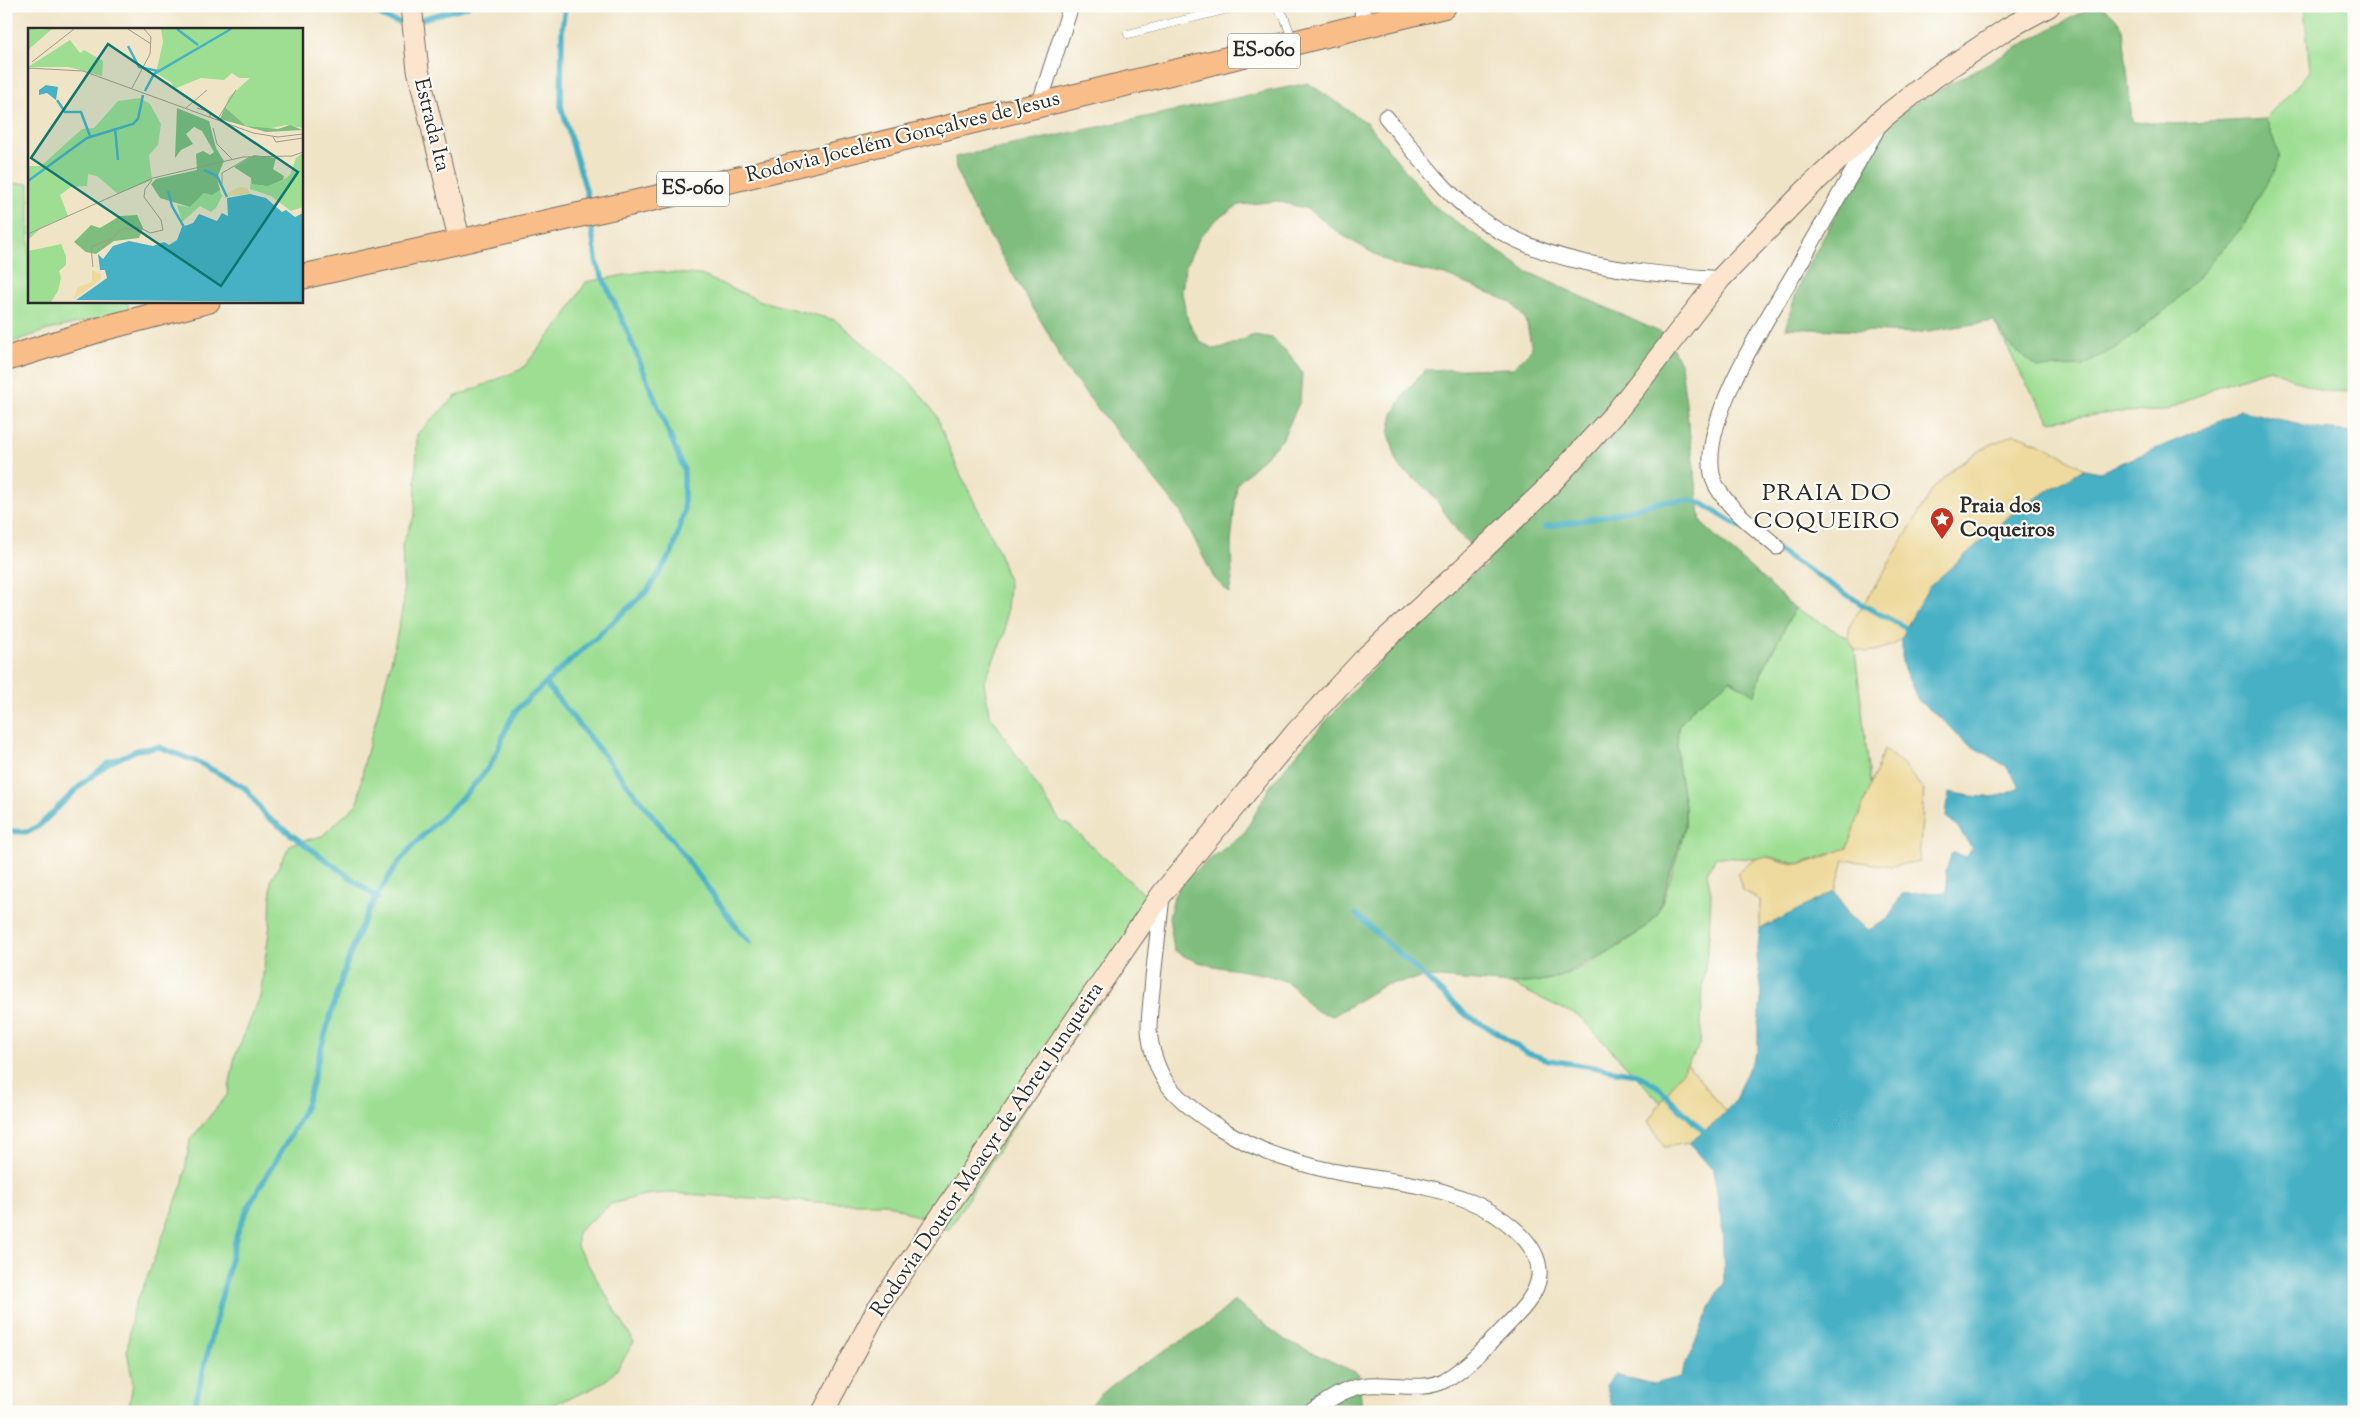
<svg xmlns="http://www.w3.org/2000/svg" width="2360" height="1418" font-family="'Sorts Mill Goudy',serif">
	<style>
		.green { fill: #9ede93; stroke: #64845f }
		.forest { fill: #7ebd7d; stroke: #547454 }
		.sand { fill: #eeda9e; stroke: #8c8264 }
		.water { fill: #46b0c5; stroke: #386e78 }
		.lines { fill: none; stroke-linecap: round; stroke-linejoin: round }
		.stream { stroke: #46b0c5; stroke-width: 5.5 }
		.lane-casing { stroke: #706c62; stroke-width: 9 }
		.street-casing { stroke: #706c62; stroke-width: 17 }
		.secondary-casing { stroke: #706c62; stroke-width: 23 }
		.primary-casing { stroke: #706c62; stroke-width: 26 }
		.lane { stroke: #fff; stroke-width: 8 }
		.street { stroke: #fff; stroke-width: 15 }
		.secondary { stroke: #fce5cf; stroke-width: 21 }
		.primary { stroke: #f8bd88; stroke-width: 24 }
		.labels { text-anchor: middle; dominant-baseline: central; stroke-width: 4.5; stroke-linejoin: round; paint-order: stroke }
		.shield { fill: #fdfcf7; stroke: #6a6a68; stroke-width: 1 }
		.shield-label { font-size: 20px; font-weight: bold; fill: #2b2b2b }
		.street-label { font-size: 21px; fill: #2b2b2b; stroke: #fdfcf7 }
		.poi-label { font-size: 21px; font-weight: bold; fill: #2b2b2b; stroke: #fdfcf7; text-anchor: start }
		.quarter-label { font-size: 24px; letter-spacing: 1px; fill: #2b2b2b; stroke: #fdfcf7 }
		.inset-river { fill: none; stroke: #46b0c5; stroke-width: 2.5 }
		.inset-road { fill: none; stroke: #a19a89; stroke-width: 1 }
		.view { fill: #0f766e; fill-opacity: 0.15; stroke: #0f766e; stroke-width: 2.5 }
		.inset-edge { fill: none; stroke: #2b2b2b; stroke-width: 2.5 }
	</style>
	<rect width="100%" height="100%" fill="#fdfcf7"/>
	<filter id="ink" filterUnits="userSpaceOnUse"><feTurbulence type="fractalNoise" baseFrequency=".02" numOctaves="2"/><feDisplacementMap in="SourceGraphic" scale="10" xChannelSelector="R" yChannelSelector="G"/><feConvolveMatrix kernelMatrix="1 2 1 2 8 2 1 2 1" color-interpolation-filters="sRGB"/></filter>
	<filter id="wash" filterUnits="userSpaceOnUse"><feTurbulence type="fractalNoise" baseFrequency=".0096" numOctaves="4" result="noise"/><feDisplacementMap in="SourceGraphic" scale="20" xChannelSelector="R" yChannelSelector="G"/><feGaussianBlur stdDeviation="1.12" result="paint"/><feColorMatrix in="noise" values="0 0 0 0 0 0 0 0 0 0 0 0 0 0 0 0 0 1.4 0 .05"/><feComposite in="paint" operator="in"/></filter>
	<g filter="url(#wash)">
		<rect width="100%" height="100%" fill="#f0e4c7"/>
		<path class="green" d="M 2304,6 L 2354,6 L 2354,392 L 2321,391 L 2270,369 L 2220,385 L 2165,411 L 2117,412 L 2050,421 L 2023,378 L 1994,321 L 2011,347 L 2160,313 L 2173,304 L 2245,224 L 2279,155 L 2266,119 L 2310,71 Z
			M 29,183 L 29,301 L 126,301 L 131,311 L 48,330 L 6,344 L 6,184 Z
			M 647,271 L 701,275 L 761,301 L 835,320 L 909,381 L 935,413 L 956,465 L 999,552 L 1009,584 L 1005,633 L 984,682 L 989,713 L 1060,821 L 1069,825 L 1163,912 L 1040,1085 L 948,1230 L 886,1203 L 833,1203 L 669,1193 L 644,1195 L 611,1204 L 577,1232 L 577,1246 L 634,1342 C 627,1352 621,1366 612,1375 C 592,1394 562,1397 540,1412 L 128,1412 L 133,1383 L 127,1351 L 133,1309 L 147,1278 L 183,1182 L 190,1140 L 228,1094 L 235,1056 L 260,997 L 270,925 L 271,880 L 291,844 L 322,836 L 358,803 L 364,764 L 391,662 L 404,601 L 402,544 L 415,515 L 417,434 L 455,397 L 522,369 L 563,319 L 586,282 Z
			M 1795,608 L 1848,638 L 1855,650 L 1871,788 L 1847,848 L 1800,864 L 1769,857 L 1754,859 L 1716,857 L 1707,873 L 1711,893 L 1709,936 L 1703,985 L 1700,1045 L 1661,1103 L 1580,1017 L 1511,984 C 1527,982 1544,982 1560,977 C 1585,968 1640,937 1656,916 C 1662,908 1684,838 1685,826 C 1688,794 1672,761 1678,728 C 1682,712 1716,690 1730,680 L 1755,694 L 1762,672 Z"/>
		<path class="forest" d="M 2099,7 C 2112,12 2116,17 2123,29 L 2132,122 L 2174,124 L 2266,119 L 2279,155 L 2273,174 L 2254,204 L 2245,224 L 2204,271 L 2173,304 L 2122,344 L 2083,366 L 2038,368 L 2011,347 L 1994,321 L 1916,333 L 1785,328 L 1801,279 L 1888,118 L 2089,8 Z
			M 1308,83 L 1367,123 L 1434,206 L 1526,271 L 1666,335 L 1681,365 L 1701,523 L 1795,608 L 1762,671 L 1755,695 L 1730,680 L 1693,708 L 1678,727 L 1677,759 L 1685,806 L 1685,827 L 1657,915 L 1646,927 L 1610,951 L 1559,977 L 1538,982 L 1511,984 L 1428,977 L 1384,985 L 1333,1016 C 1328,1014 1320,1013 1315,1010 C 1303,1002 1299,987 1284,981 C 1249,966 1207,973 1174,950 L 1169,917 L 1174,896 L 1184,880 L 1245,832 L 1270,786 L 1308,741 L 1373,669 L 1459,582 L 1488,565 L 1458,532 L 1430,491 L 1398,466 L 1389,433 L 1393,414 L 1407,390 L 1425,370 L 1513,368 L 1532,349 L 1526,320 L 1511,302 L 1445,275 L 1392,264 L 1342,235 L 1308,209 L 1277,201 L 1239,205 L 1218,218 L 1200,237 L 1185,267 L 1182,293 L 1188,321 L 1200,342 L 1214,349 L 1228,346 L 1254,335 L 1272,338 L 1290,355 L 1302,373 L 1300,401 L 1282,440 L 1237,484 L 1231,543 L 1232,579 L 1229,593 L 1214,578 L 1180,511 L 1066,369 L 1048,333 L 970,203 L 956,168 L 955,157 Z
			M 1234,1301 L 1285,1340 L 1359,1374 L 1362,1412 L 1086,1412 C 1102,1383 1176,1346 1205,1326 C 1215,1318 1225,1309 1234,1301 Z"/>
		<path class="sand" d="M 2015,434 L 2050,448 L 2084,469 L 2015,511 L 1930,587 L 1906,628 L 1902,639 L 1893,645 L 1878,650 L 1868,652 L 1855,650 L 1848,638 L 1850,625 L 1885,570 L 1933,489 C 1954,464 1984,446 2015,434 Z
			M 1884,749 L 1904,766 L 1924,790 L 1919,861 L 1892,866 L 1844,860 L 1835,891 L 1760,929 L 1760,900 L 1743,890 L 1737,873 C 1769,845 1765,862 1798,864 C 1810,864 1835,852 1847,848 Z
			M 1687,1064 L 1726,1112 L 1714,1124 L 1689,1143 L 1664,1147 L 1648,1121 Z"/>
		<path class="water" d="M 2240,410 L 2317,429 L 2354,432 L 2354,1412 L 1614,1412 L 1606,1385 L 1615,1375 L 1654,1384 L 1680,1377 L 1712,1303 L 1724,1283 L 1722,1221 L 1713,1170 L 1689,1143 L 1714,1124 L 1735,1101 L 1742,1082 L 1758,1049 L 1758,1024 L 1762,993 L 1757,957 L 1760,929 L 1835,891 L 1849,916 L 1869,930 L 1888,919 L 1902,894 L 1948,892 L 1946,871 L 1952,852 L 1967,857 L 1972,848 L 1956,825 L 1946,817 L 1949,792 C 1975,797 1997,802 2020,787 L 2006,766 L 1963,741 L 1944,721 L 1918,700 L 1902,664 L 1902,639 L 1906,628 L 1929,587 L 2015,511 L 2084,469 L 2100,472 L 2208,427 Z"/>
		<g class="lines">
			<path class="stream" d="M 365,6 C 379,15 392,24 409,22
				M 565,6 L 562,29 L 561,106 L 586,190 L 589,207
				M 418,20 L 468,6
				M 1545,527 L 1597,518 L 1660,502 L 1692,500 L 1703,504 L 1753,535
				M 1776,549 L 1863,605 L 1906,628
				M 546,684 L 674,842 L 741,933 L 750,942
				M 6,831 L 28,832 L 40,825 L 83,783 L 109,763 L 137,750 L 159,747 L 200,763 L 245,788 L 266,816 L 378,898
				M 1356,914 L 1466,1015 L 1496,1032 L 1525,1052 L 1549,1060 L 1636,1074 L 1657,1086 L 1704,1132
				M 193,1412 L 237,1234 C 253,1189 286,1151 305,1107 C 312,1088 315,1068 321,1049 C 332,1010 343,971 358,934 C 369,907 390,871 409,850 C 435,821 465,799 488,768 C 502,749 502,728 518,708 L 647,591 L 673,551 L 684,512 L 684,470 L 625,326 L 597,265 L 590,218"/>
		</g>
	</g>
	<g filter="url(#ink)">
		<g class="lines">
			<g class="lane-casing">
				<path id="lane" d="M 1275,6 L 1284,16 L 1292,39
					M 1128,34 L 1240,6"/>
			</g>
			<g class="street-casing">
				<path id="street" d="M 1362,6 L 1363,26
					M 1039,105 L 1071,6
					M 1386,117 C 1413,149 1438,185 1470,211 C 1538,267 1636,272 1720,279
					M 1777,547 C 1757,529 1717,501 1712,474 C 1701,416 1769,317 1798,267 C 1824,221 1850,176 1876,131
					M 1162,896 C 1159,924 1156,951 1153,978 C 1152,995 1149,1012 1149,1029 C 1150,1047 1157,1070 1168,1085 C 1191,1115 1248,1147 1284,1158 C 1301,1163 1319,1169 1337,1172 C 1380,1180 1426,1183 1467,1200 C 1496,1212 1542,1241 1539,1276 C 1537,1294 1522,1310 1510,1322 C 1491,1342 1469,1366 1445,1380 C 1426,1392 1390,1383 1368,1385 C 1346,1387 1328,1401 1310,1412"/>
			</g>
			<g class="secondary-casing">
				<path id="secondary" d="M 411,6 L 418,70 L 460,242
					M 823,1412 L 878,1308 L 1162,894 L 1297,731 L 1368,655 L 1457,574 L 1543,492 L 1617,411 L 1720,279 L 1805,191 L 1884,117 L 1935,77 L 2008,28 L 2049,6"/>
			</g>
			<g class="primary-casing">
				<path id="primary" d="M 301,277 L 700,188 L 1444,6
					M 6,359 L 105,328 L 208,301"/>
			</g>
			<use href="#lane" class="lane"/>
			<use href="#street" class="street"/>
			<use href="#secondary" class="secondary"/>
			<use href="#primary" class="primary"/>
		</g>
	</g>
	<defs>
		<g id="sight-pin" transform="scale(1.25)"><path d="M0 17L-7.5 6A9.5 9.5 0 1 1 7.5 6Z" fill="#c8321e" stroke="#fdfcf7"/><path d="M0-6L1.8-2.2L6-1.7L2.9 1.2L3.7 5.4L0 3.3L-3.7 5.4L-2.9 1.2L-6-1.7L-1.8-2.2Z" fill="#fff"/></g>
	</defs>
	<g fill-rule="evenodd">
		<use href="#sight-pin" x="1942" y="519"/>
	</g>
	<g class="labels">
		<g class="shield">
			<rect x="1228" y="33.5" width="72" height="35" rx="4"/>
			<rect x="657" y="171.5" width="72" height="35" rx="4"/>
		</g>
		<g class="shield-label">
			<text x="1264" y="51">ES-060</text>
			<text x="693" y="189">ES-060</text>
		</g>
		<g class="street-label">
			<text transform="translate(431 125) rotate(76)">Estrada Ita</text>
			<text transform="translate(903 138) rotate(-14)">Rodovia Jocelém Gonçalves de Jesus</text>
			<text transform="translate(988 1150) rotate(-56)">Rodovia Doutor Moacyr de Abreu Junqueira</text>
		</g>
		<g class="poi-label">
			<text x="1960" y="507">Praia dos<tspan x="1960" dy="24">Coqueiros</tspan></text>
		</g>
		<g class="quarter-label">
			<text x="1827" y="494">PRAIA DO<tspan x="1827" dy="28">COQUEIRO</tspan></text>
		</g>
	</g>
	<g transform="translate(28 28)">
		<rect width="275" height="275" fill="#f0e4c7"/>
		<path d="M 0,1 L 11,2 L 24,1 L 0,22 ZM 133,1 L 275,1 L 275,100 L 258,97 L 239,101 L 218,98 L 197,79 L 201,69 L 222,50 L 211,50 L 204,45 L 196,52 L 173,50 L 146,61 L 144,55 L 128,45 L 135,14 ZM 42,12 L 52,25 L 56,22 L 75,33 L 74,48 L 41,39 L 0,39 ZM 112,70 L 122,76 L 133,96 L 130,117 L 121,127 L 124,152 L 90,166 L 69,148 L 60,146 L 59,158 L 43,159 L 32,167 L 40,188 L 12,201 L 0,212 L 0,138 L 13,138 L 54,101 L 66,100 L 90,73 ZM 275,125 L 275,179 L 263,183 L 243,168 L 222,161 L 223,150 L 234,158 L 254,153 L 262,147 L 268,130 ZM 192,162 L 194,168 L 188,180 L 183,184 L 172,178 L 154,194 L 149,177 L 162,179 L 176,165 L 184,166 ZM 33,216 L 38,228 L 38,237 L 31,243 L 33,250 L 30,263 L 23,274 L 0,274 L 0,223 Z" fill="#9ede93"/>
		<path d="M 197,79 L 218,98 L 250,101 L 262,97 L 275,102 L 238,104 L 192,91 ZM 149,80 L 181,93 L 188,120 L 196,133 L 189,150 L 192,162 L 184,167 L 176,165 L 162,179 L 132,170 L 123,156 L 128,151 L 169,142 L 168,126 L 175,123 L 182,127 L 186,124 L 174,103 L 166,99 L 158,106 L 165,116 L 153,122 L 147,130 ZM 226,127 L 248,130 L 245,141 L 256,148 L 255,152 L 239,158 L 224,156 L 223,150 L 206,139 ZM 109,187 L 115,200 L 111,210 L 86,213 L 68,226 L 58,224 L 46,214 L 63,197 L 72,200 L 92,188 Z" fill="#7ebd7d"/>
		<path d="M 211,159 L 219,160 L 222,166 L 194,168 ZM 64,242 L 73,246 L 73,251 L 45,272 L 50,259 L 64,254 Z" fill="#eeda9e"/>
		<path d="M 18,57 L 30,59 L 28,72 L 19,65 L 11,67 L 11,62 ZM 222,166 L 238,170 L 254,184 L 258,182 L 267,189 L 275,185 L 275,274 L 48,272 L 79,250 L 77,242 L 72,242 L 70,226 L 75,231 L 85,218 L 101,213 L 125,218 L 136,214 L 141,217 L 149,212 L 154,199 L 165,195 L 171,186 L 189,193 L 194,185 L 200,188 L 199,170 Z" fill="#46b0c5"/>
		<path class="inset-river" d="M 149,1 L 170,17M 100,18 L 111,39 L 130,43M 117,63 L 126,46 L 203,1M 29,72 L 37,84 L 53,84 L 62,108M 87,100 L 90,132M 176,142 L 189,148 L 199,169M 0,153 L 59,110 L 105,96 L 110,91 L 115,67M 140,163 L 144,178 L 156,199"/>
		<path class="inset-road" d="M 100,1 L 123,16M 4,34 L 46,1M 0,40 L 55,43 L 225,105 L 250,109 L 275,106M 104,60 L 122,26 L 123,9 L 116,1M 158,80 L 179,62M 169,80 L 182,84 L 182,89M 189,92 L 208,62M 185,100 L 189,116 L 204,131M 245,109 L 248,114 L 275,110M 194,156 L 194,145 L 222,129M 0,206 L 125,150 L 215,129 L 264,128 L 275,124M 74,220 L 94,201 L 113,200 L 122,205 L 135,202 L 133,192 L 116,169 L 117,161 L 124,152M 65,239 L 63,219 L 82,211"/>
		<path class="view" d="M 80,16 L 270,144 L 193,258 L 3,130 Z"/>
		<rect width="275" height="275" class="inset-edge"/>
	</g>
	<rect width="2360" height="1418" fill="none" stroke="#fdfcf7" stroke-width="25"/>
</svg>
